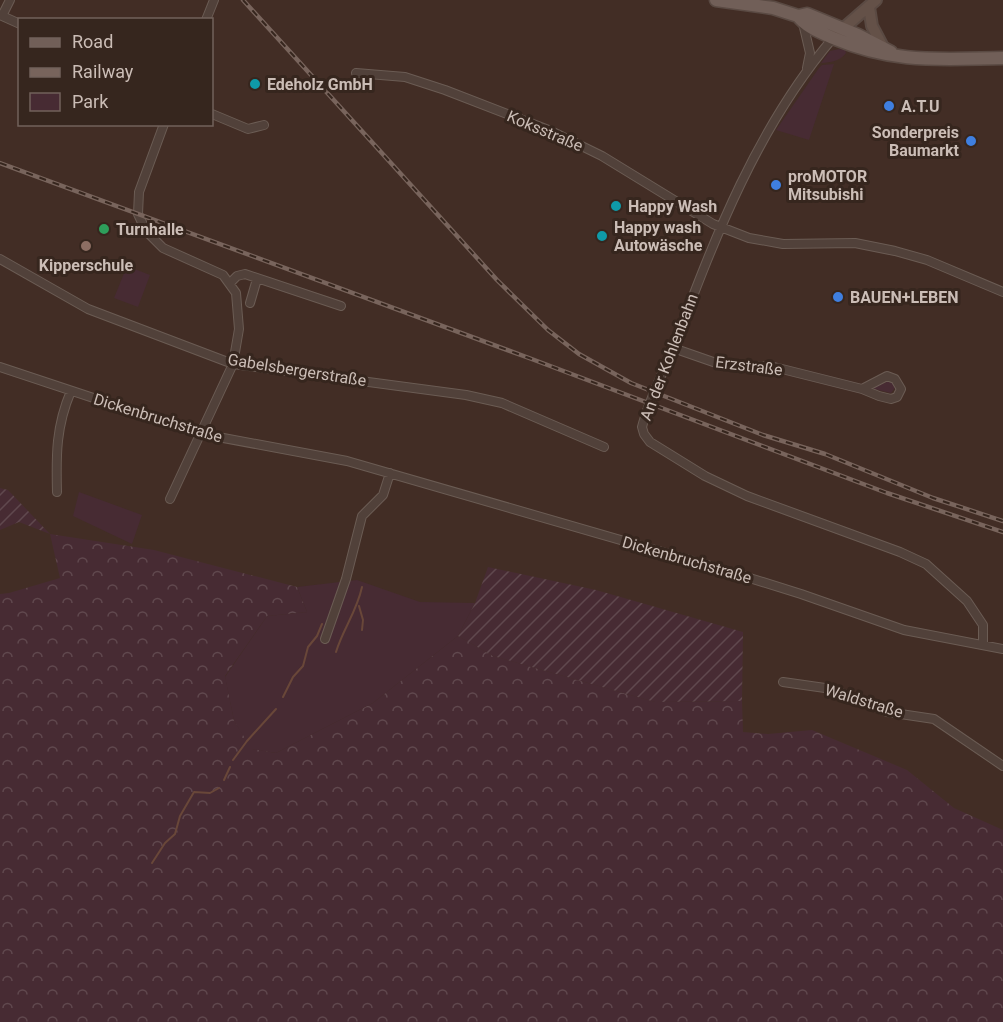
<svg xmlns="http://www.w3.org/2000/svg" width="1003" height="1022" font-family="Roboto,sans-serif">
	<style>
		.green { fill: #472b33 }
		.forest { fill: url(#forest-crowns) }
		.garden { fill: url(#garden-furrows) }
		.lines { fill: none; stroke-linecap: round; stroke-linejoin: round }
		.stream { stroke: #694739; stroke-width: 2 }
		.minor-casing { stroke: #6b5c54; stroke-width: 10 }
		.secondary-casing { stroke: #5a4a43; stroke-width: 14 }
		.primary-casing { stroke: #5a4a43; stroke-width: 15 }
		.minor { stroke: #51413a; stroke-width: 8 }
		.secondary { stroke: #645148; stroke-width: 10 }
		.primary { stroke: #715f58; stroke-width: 12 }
		.rail-casing { stroke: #78645c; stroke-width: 4.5 }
		.rail { stroke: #36261e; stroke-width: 2; stroke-dasharray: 7; stroke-linecap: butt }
		.culture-dot { fill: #0f9aa8; stroke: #36261e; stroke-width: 2 }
		.shop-dot { fill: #3f7fe0; stroke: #36261e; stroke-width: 2 }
		.leisure-dot { fill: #2e9e5b; stroke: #36261e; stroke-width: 2 }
		.education-dot { fill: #8d6e63; stroke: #36261e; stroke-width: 2 }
		.labels { text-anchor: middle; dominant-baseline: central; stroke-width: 6; stroke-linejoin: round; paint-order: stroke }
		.poi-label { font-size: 16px; font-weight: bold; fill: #cbbdb6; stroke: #36261e; text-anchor: start }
		.street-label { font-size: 16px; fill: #cbbdb6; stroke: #36261e }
	</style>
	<defs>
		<pattern id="forest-crowns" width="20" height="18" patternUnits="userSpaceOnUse" patternTransform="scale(1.5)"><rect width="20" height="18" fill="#472b33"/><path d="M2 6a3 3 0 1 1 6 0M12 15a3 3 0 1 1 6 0" fill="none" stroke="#60484e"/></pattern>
		<pattern id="garden-furrows" width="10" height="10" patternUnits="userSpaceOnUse" patternTransform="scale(1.5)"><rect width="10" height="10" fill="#472b33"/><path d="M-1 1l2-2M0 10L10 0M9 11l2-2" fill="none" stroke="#60484e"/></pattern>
	</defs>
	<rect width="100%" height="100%" fill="#422d25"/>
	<path class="green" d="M 839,49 L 845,50 L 846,53 C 839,62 831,62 821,63 L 830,51 Z
		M 834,64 L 809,140 L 776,130 L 819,68 L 822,65 Z
		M 127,266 L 150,275 L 138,307 L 114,298 Z
		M 889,381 L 892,382 L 895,388 L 891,393 L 874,389 L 875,387 Z
		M 79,492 L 142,515 L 132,544 L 73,516 Z
		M 357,580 L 420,602 L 475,603 L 458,636 L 373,703 L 276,753 L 251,749 L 234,721 L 225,677 L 267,616 L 307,612 L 297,587 Z"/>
	<path class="forest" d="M 50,534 L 154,550 L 297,587 L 307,612 L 267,616 L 225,676 L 234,721 L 252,749 L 276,753 L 373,703 L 458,636 L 493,656 L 655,702 L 742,701 L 743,732 L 768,734 L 812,730 L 907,770 L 954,808 L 1003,830 L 1003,1022 L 0,1022 L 0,594 L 9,593 L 60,578 Z"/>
	<path class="garden" d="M 0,488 L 8,490 L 50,534 L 19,522 L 0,530 Z
		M 488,567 L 596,590 L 743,632 L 742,701 L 655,702 L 493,656 L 458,636 L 475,603 Z"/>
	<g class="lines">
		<path class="stream" d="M 359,606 L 363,620 L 362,630
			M 336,652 C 343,629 357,611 362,587
			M 283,697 L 293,677 L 303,666 L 308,647 L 317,636 L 322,624
			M 233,760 L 247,741 L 276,709
			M 224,780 L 230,767
			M 152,863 L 165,843 L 175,834 L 180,816 L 194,792 L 210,793 L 219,788"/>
		<g class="minor-casing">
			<path id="minor" d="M 0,15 L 20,24
				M 2,16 L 10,0
				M 206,20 L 214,0
				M 803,23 L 810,53 L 807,68
				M 833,38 C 757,127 715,237 674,346 C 663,373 649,399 642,427 L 644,434 L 650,442 L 705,476 L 747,496 L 900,552 L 926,564 L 967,601 L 983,625 L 983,645
				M 356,73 L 405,77 L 445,90 L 551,131 L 602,156 L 713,224 L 749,238 L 783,244 L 855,243 L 895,251 L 927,260 L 1003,292
				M 212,114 L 248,129 L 264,125
				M 164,124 L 139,192 L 138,214 L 146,231 L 163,248 L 223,275 L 236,293 L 239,329 L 233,364 L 170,499
				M 0,259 L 88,309 L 233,364 L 466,395 L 502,403 L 604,447
				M 230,283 L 237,276 L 245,274 L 341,306
				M 250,303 L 257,279
				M 673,348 L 719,364 L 774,367 L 862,389 L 879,396 L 891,399 L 897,397 L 901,389 L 895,379 L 887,376 L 862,389
				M 0,367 L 202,434 L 347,461 L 721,569 L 801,594 L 904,630 L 1003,649
				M 57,492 C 56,455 56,426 71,391
				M 325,639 L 346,579 L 362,516 L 383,495 L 390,473
				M 783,682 L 832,689 L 887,712 L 934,719 L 1003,766"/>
		</g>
		<g class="secondary-casing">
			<path id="secondary" d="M 869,7 L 872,26 L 883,47
				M 838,33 L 876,0"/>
		</g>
		<g class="primary-casing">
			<path id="primary" d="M 716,0 L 773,8 L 798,16 L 807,14 L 858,35 L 891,52
				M 798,16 C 806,27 820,32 833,38 C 895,64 939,59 1003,58"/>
		</g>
		<use href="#minor" class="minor"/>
		<use href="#secondary" class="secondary"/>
		<use href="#primary" class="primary"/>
		<g class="rail-casing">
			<path id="rail" d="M 243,0 L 497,280 L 548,330 L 579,354 L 631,383 L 763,435 L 825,454 L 933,498 L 1003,521
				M 0,163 L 529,358 L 887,493 L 1003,532"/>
		</g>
		<use href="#rail" class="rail"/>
	</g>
	<g class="culture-dot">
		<circle cx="255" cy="84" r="6"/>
		<circle cx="616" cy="206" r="6"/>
		<circle cx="602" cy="236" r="6"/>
	</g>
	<g class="shop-dot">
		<circle cx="889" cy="106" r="6"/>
		<circle cx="971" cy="141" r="6"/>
		<circle cx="776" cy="185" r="6"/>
		<circle cx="838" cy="297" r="6"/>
	</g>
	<circle class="leisure-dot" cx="104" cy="229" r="6"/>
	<circle class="education-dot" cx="86" cy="246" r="6"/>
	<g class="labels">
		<g class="poi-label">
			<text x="267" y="84">Edeholz GmbH</text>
			<text x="901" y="106">A.T.U</text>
			<text x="959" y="132" text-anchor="end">Sonderpreis<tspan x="959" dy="18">Baumarkt</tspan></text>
			<text x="788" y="176">proMOTOR<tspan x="788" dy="18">Mitsubishi</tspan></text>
			<text x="628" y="206">Happy Wash</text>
			<text x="614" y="227">Happy wash<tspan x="614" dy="18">Autowäsche</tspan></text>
			<text x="116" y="229">Turnhalle</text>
			<text x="86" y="265" text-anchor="middle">Kipperschule</text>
			<text x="850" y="297">BAUEN+LEBEN</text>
		</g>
		<g class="street-label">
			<text transform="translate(545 131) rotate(23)">Koksstraße</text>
			<text transform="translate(669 357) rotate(-69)">An der Kohlenbahn</text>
			<text transform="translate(749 366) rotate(7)">Erzstraße</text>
			<text transform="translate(297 370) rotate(9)">Gabelsbergerstraße</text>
			<text transform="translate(158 418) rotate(17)">Dickenbruchstraße</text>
			<text transform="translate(687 560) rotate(16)">Dickenbruchstraße</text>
			<text transform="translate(864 701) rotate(17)">Waldstraße</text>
		</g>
	</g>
	<rect x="18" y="18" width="195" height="108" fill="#36261e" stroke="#72625b" stroke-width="1.5"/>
	<rect x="30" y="38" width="30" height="9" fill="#715f58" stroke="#72625b" stroke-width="1.5"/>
	<text x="72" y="48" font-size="18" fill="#cbbdb6">Road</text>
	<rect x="30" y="68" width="30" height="9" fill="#78645c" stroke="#72625b" stroke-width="1.5"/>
	<text x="72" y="78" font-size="18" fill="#cbbdb6">Railway</text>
	<rect x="30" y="93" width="30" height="18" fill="#472b33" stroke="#72625b" stroke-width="1.5"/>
	<text x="72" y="108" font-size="18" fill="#cbbdb6">Park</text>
</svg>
